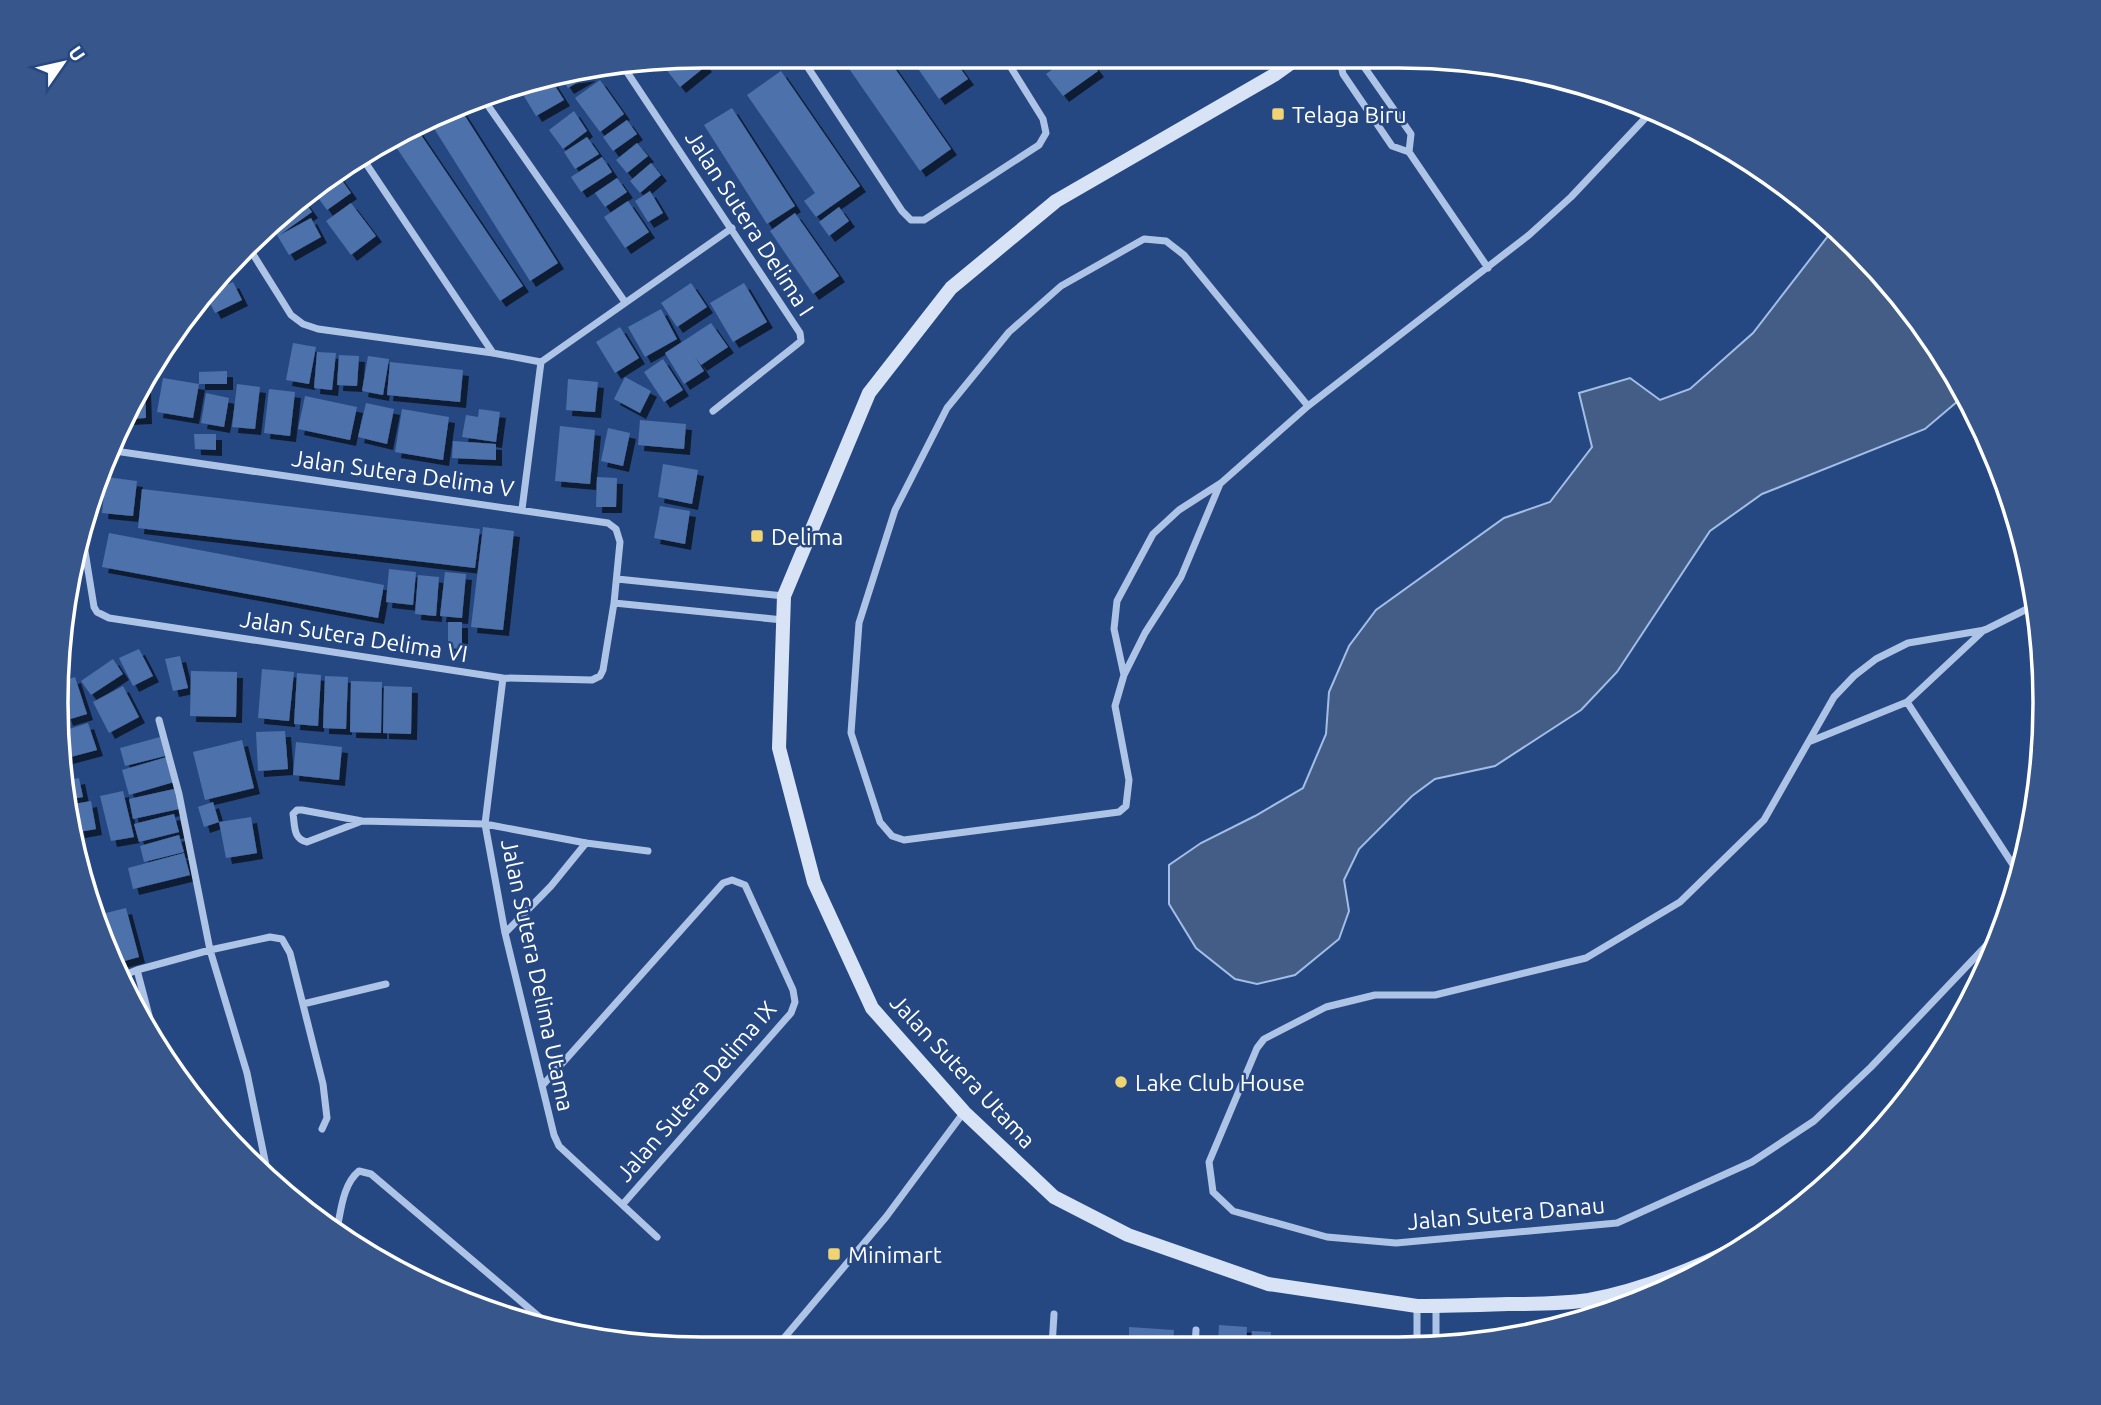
<svg xmlns="http://www.w3.org/2000/svg" width="2101" height="1405" font-family="Ubuntu,sans-serif">
	<style>
		.water { fill: #435d86; stroke: #a2bee7; stroke-width: 2 }
		.building { fill: #4e71aa; filter: url(#shadow) }
		.lines { fill: none; stroke-linecap: round; stroke-linejoin: round }
		.street { stroke: #aec4e7; stroke-width: 7 }
		.secondary { stroke: #d8e3f6; stroke-width: 14 }
		.poi-dot { fill: #f0d473; stroke: #264882; stroke-width: 2.5 }
		.labels { text-anchor: middle; dominant-baseline: central; stroke-width: 5; stroke-linejoin: round; paint-order: stroke }
		.poi-label { font-size: 23px; fill: #fff; stroke: #264882; text-anchor: start }
		.street-label { font-size: 23px; fill: #fff; stroke: #264882 }
		.rim { fill: none; stroke: #fff; stroke-width: 3.5 }
	</style>
	<defs>
		<filter id="shadow"><feDropShadow dx="6" dy="6" stdDeviation="0" flood-color="#0009"/></filter>
	</defs>
	<rect width="100%" height="100%" fill="#264882"/>
	<path class="water" d="M 1835,227 L 1912,309 L 1965,395 L 1925,429 L 1762,494 L 1710,531 L 1617,672 L 1581,710 L 1495,766 L 1435,779 L 1412,796 L 1359,849 L 1344,880 L 1349,911 L 1339,939 L 1295,975 L 1257,984 L 1235,979 L 1196,948 L 1169,904 L 1169,865 L 1201,843 L 1255,816 L 1303,788 L 1326,734 L 1329,692 L 1349,646 L 1376,610 L 1504,518 L 1550,502 L 1592,447 L 1579,393 L 1630,378 L 1660,400 L 1690,389 L 1753,333 Z"/>
	<path class="building" d="M 699,57 L 706,66 L 680,87 L 661,63 Z
		M 841,57 L 887,57 L 951,149 L 920,171 Z
		M 910,57 L 953,58 L 968,79 L 939,99 Z
		M 1067,59 L 1089,59 L 1098,71 L 1063,96 L 1046,74 Z
		M 781,71 L 860,186 L 816,217 L 804,201 L 815,193 L 747,95 Z
		M 590,75 L 568,88 L 562,79 Z
		M 600,80 L 624,114 L 600,132 L 575,98 Z
		M 552,81 L 564,100 L 536,116 L 518,86 Z
		M 460,108 L 558,263 L 530,281 L 430,122 Z
		M 732,108 L 795,206 L 767,224 L 704,125 Z
		M 574,111 L 587,131 L 563,149 L 549,130 Z
		M 627,120 L 637,134 L 613,151 L 603,137 Z
		M 417,129 L 523,286 L 500,301 L 392,141 Z
		M 587,137 L 599,154 L 575,169 L 564,152 Z
		M 637,143 L 648,156 L 627,173 L 616,160 Z
		M 602,157 L 612,172 L 581,192 L 571,177 Z
		M 651,163 L 661,175 L 640,193 L 630,181 Z
		M 336,172 L 351,193 L 327,210 L 314,192 Z
		M 617,178 L 627,192 L 605,207 L 595,193 Z
		M 650,191 L 663,213 L 648,222 L 635,201 Z
		M 304,201 L 312,212 L 278,236 L 311,218 L 321,237 L 289,255 L 274,230 Z
		M 628,201 L 649,232 L 625,248 L 604,217 Z
		M 351,203 L 376,236 L 351,255 L 326,221 Z
		M 839,207 L 849,221 L 829,236 L 819,222 Z
		M 795,213 L 839,276 L 813,294 L 770,231 Z
		M 233,282 L 242,300 L 215,313 L 206,295 Z
		M 691,283 L 707,307 L 677,327 L 661,303 Z
		M 744,283 L 767,322 L 733,342 L 710,303 Z
		M 661,309 L 677,339 L 645,357 L 628,327 Z
		M 711,323 L 728,347 L 701,365 L 695,357 L 704,371 L 684,384 L 665,353 Z
		M 620,327 L 639,358 L 615,373 L 596,342 Z
		M 293,343 L 316,347 L 309,384 L 286,380 Z
		M 317,352 L 336,353 L 332,390 L 314,388 Z
		M 339,355 L 359,356 L 357,386 L 337,385 Z
		M 368,356 L 389,359 L 383,395 L 362,391 Z
		M 663,359 L 683,390 L 664,402 L 644,372 Z
		M 390,362 L 463,370 L 460,402 L 387,395 Z
		M 227,371 L 227,384 L 199,384 L 199,372 Z
		M 625,377 L 651,391 L 640,413 L 614,399 Z
		M 163,378 L 199,384 L 193,418 L 157,412 Z
		M 568,379 L 598,382 L 595,412 L 566,410 Z
		M 237,384 L 260,387 L 255,429 L 232,427 Z
		M 145,386 L 146,418 L 126,419 Z
		M 269,389 L 295,392 L 290,436 L 264,433 Z
		M 206,393 L 229,398 L 224,427 L 201,423 Z
		M 305,396 L 357,407 L 350,440 L 298,429 Z
		M 366,403 L 394,409 L 387,444 L 358,437 Z
		M 402,409 L 449,417 L 443,460 L 395,452 Z
		M 479,409 L 500,412 L 496,442 L 462,437 L 466,415 L 478,417 Z
		M 640,420 L 686,424 L 684,449 L 638,445 Z
		M 560,426 L 595,430 L 590,484 L 555,481 Z
		M 608,428 L 630,433 L 623,466 L 601,461 Z
		M 194,434 L 216,434 L 216,450 L 195,449 Z
		M 453,441 L 496,444 L 496,460 L 452,458 Z
		M 663,464 L 698,470 L 692,504 L 658,497 Z
		M 106,477 L 137,481 L 133,516 L 102,513 Z
		M 597,477 L 617,478 L 616,507 L 596,507 Z
		M 142,489 L 480,529 L 475,568 L 138,528 Z
		M 660,506 L 690,511 L 685,544 L 654,538 Z
		M 483,527 L 514,531 L 503,630 L 471,627 Z
		M 109,533 L 384,585 L 378,618 L 102,567 Z
		M 389,569 L 416,572 L 413,605 L 386,602 Z
		M 445,572 L 466,574 L 462,618 L 440,616 Z
		M 418,575 L 439,577 L 436,616 L 415,614 Z
		M 448,622 L 462,622 L 462,649 L 448,648 Z
		M 139,649 L 153,676 L 133,686 L 119,658 Z
		M 180,656 L 188,688 L 173,691 L 165,659 Z
		M 113,659 L 123,674 L 91,695 L 81,681 Z
		M 262,669 L 294,672 L 289,721 L 258,718 Z
		M 191,671 L 237,672 L 236,717 L 190,716 Z
		M 297,673 L 321,675 L 318,726 L 294,724 Z
		M 325,676 L 348,677 L 346,729 L 323,728 Z
		M 75,677 L 87,714 L 67,720 L 62,704 L 60,682 Z
		M 351,681 L 382,682 L 381,733 L 350,732 Z
		M 123,686 L 139,717 L 109,733 L 93,702 Z
		M 384,686 L 412,687 L 411,734 L 383,733 Z
		M 88,723 L 97,750 L 67,758 L 65,733 L 69,740 L 66,730 Z
		M 285,731 L 288,769 L 258,771 L 256,732 Z
		M 160,737 L 165,756 L 125,766 L 120,748 Z
		M 242,740 L 254,788 L 205,800 L 193,752 Z
		M 296,742 L 342,747 L 339,780 L 293,775 Z
		M 167,757 L 174,782 L 129,795 L 122,770 Z
		M 79,778 L 83,797 L 71,799 L 69,780 Z
		M 174,789 L 179,809 L 133,819 L 129,799 Z
		M 123,791 L 134,837 L 111,841 L 100,796 Z
		M 91,801 L 96,829 L 79,832 L 74,804 Z
		M 213,802 L 219,822 L 251,817 L 257,853 L 226,858 L 219,822 L 204,827 L 198,807 Z
		M 174,814 L 179,832 L 139,842 L 134,824 Z
		M 179,835 L 184,852 L 144,862 L 140,846 Z
		M 184,853 L 190,875 L 133,889 L 128,868 Z
		M 126,908 L 139,957 L 117,963 L 98,915 Z
		M 1219,1325 L 1247,1327 L 1246,1347 L 1218,1346 Z
		M 1129,1327 L 1174,1330 L 1173,1345 L 1129,1343 Z
		M 1252,1331 L 1271,1332 L 1270,1347 L 1251,1347 Z
		M 1078,1342 L 1110,1344 L 1110,1346 L 1078,1346 Z"/>
	<g class="lines">
		<path class="street" d="M 801,57 L 902,211 L 911,220 L 924,220 L 1039,145 L 1046,133 L 1043,119 L 1005,58
			M 1340,61 L 1343,74 L 1392,146 L 1409,152 L 1488,268
			M 1360,61 L 1411,134 L 1409,152
			M 625,69 L 800,333 L 801,341 L 795,346 L 713,411
			M 482,97 L 625,302
			M 361,156 L 493,353
			M 251,251 L 291,315 L 303,324 L 318,329 L 493,353 L 541,362
			M 1308,406 L 1184,255 L 1166,241 L 1144,239 L 1061,286 L 1009,332 L 947,408 L 895,510 L 859,623 L 851,733 L 880,822 L 892,836 L 904,840 L 1119,812 L 1126,806 L 1129,780 L 1115,706 L 1124,675 L 1114,629 L 1117,601 L 1153,534 L 1179,510 L 1221,483 L 1308,406 L 1529,235 L 1571,197 L 1651,112
			M 522,509 L 541,362 L 732,228
			M 84,545 L 94,607 L 97,612 L 109,618 L 503,678 L 592,680 L 600,676 L 603,670 L 614,603 L 620,542 L 616,529 L 608,523 L 108,450
			M 617,579 L 784,596
			M 614,603 L 783,620
			M 1124,675 L 1145,633 L 1181,577 L 1220,484
			M 503,678 L 485,824 L 505,933 L 554,1135 L 559,1146 L 657,1237
			M 1907,702 L 2019,874
			M 159,720 L 179,794 L 210,950 L 247,1073 L 269,1180
			M 1811,741 L 1907,702 L 1984,630
			M 362,821 L 307,842 C 293,839 295,826 293,814 L 297,810 L 302,810 L 362,821 L 485,824 L 586,843 L 648,851
			M 2003,928 L 1871,1067 L 1814,1121 L 1752,1162 L 1617,1223 L 1396,1243 L 1327,1237 L 1233,1211 L 1213,1192 L 1209,1162 L 1257,1048 L 1264,1039 L 1326,1007 L 1375,995 L 1435,995 L 1586,958 L 1680,902 L 1764,820 L 1834,697 L 1854,676 L 1876,659 L 1908,643 L 1985,630 L 2035,605
			M 505,933 L 551,886 L 586,843
			M 137,970 L 156,1042
			M 122,976 L 137,970 L 210,950 L 270,937 L 282,939 L 290,953 L 323,1084 L 327,1118 L 322,1129
			M 303,1004 L 386,984
			M 542,1086 L 723,883 L 732,880 L 745,885 L 793,990 L 795,1002 L 791,1013 L 623,1204
			M 337,1229 C 341,1210 343,1184 359,1171 L 371,1174 L 544,1321
			M 779,1344 L 886,1217 L 964,1112
			M 1052,1346 L 1054,1314
			M 1195,1346 L 1196,1330
			M 1417,1348 L 1417,1306
			M 1436,1348 L 1436,1306"/>
		<path class="secondary" d="M 1295,60 L 1274,75 L 1056,201 L 951,288 L 869,393 L 784,596 L 779,748 L 814,882 L 872,1008 L 964,1112 L 1054,1197 L 1128,1235 L 1268,1284 L 1417,1306 C 1448,1306 1478,1305 1508,1304 C 1535,1304 1562,1304 1589,1300 C 1647,1289 1702,1266 1754,1239
			M 1768,1231 L 1804,1204"/>
	</g>
	<g class="poi-dot">
		<rect x="1271" y="107" width="14" height="14" rx="3.5"/>
		<rect x="750" y="529" width="14" height="14" rx="3.5"/>
		<circle cx="1121" cy="1082" r="7"/>
		<rect x="827" y="1247" width="14" height="14" rx="3.5"/>
	</g>
	<g class="labels">
		<g class="poi-label">
			<text x="1292" y="114">Telaga Biru</text>
			<text x="771" y="536">Delima</text>
			<text x="1135" y="1082">Lake Club House</text>
			<text x="848" y="1254">Minimart</text>
		</g>
		<g class="street-label">
			<text transform="translate(750 223) rotate(57)">Jalan Sutera Delima I</text>
			<text transform="translate(403 473) rotate(8)">Jalan Sutera Delima V</text>
			<text transform="translate(354 636) rotate(9)">Jalan Sutera Delima VI</text>
			<text transform="translate(538 975) rotate(78)">Jalan Sutera Delima Utama</text>
			<text transform="translate(963 1071) rotate(47)">Jalan Sutera Utama</text>
			<text transform="translate(696 1091) rotate(-49)">Jalan Sutera Delima IX</text>
			<text transform="translate(1506 1213) rotate(-5)">Jalan Sutera Danau</text>
		</g>
	</g>
	<path d="M0 0H2101V1405H0ZM702 68H1399A634 634 0 0 1 2033 702V703A634 634 0 0 1 1399 1337H702A634 634 0 0 1 68 703V702A634 634 0 0 1 702 68Z" fill="#37578c" fill-rule="evenodd"/>
	<path class="rim" d="M702 68H1399A634 634 0 0 1 2033 702V703A634 634 0 0 1 1399 1337H702A634 634 0 0 1 68 703V702A634 634 0 0 1 702 68Z"/>
	<g transform="translate(63 63) rotate(56)" stroke="#264882" stroke-width="5" paint-order="stroke">
	<path d="M0-5L12 26L0 18L-12 26Z" fill="#ffffff"/>
	<text y="-10" font-size="19" font-weight="bold" text-anchor="middle" fill="#ffffff">U</text>
	</g>
</svg>
